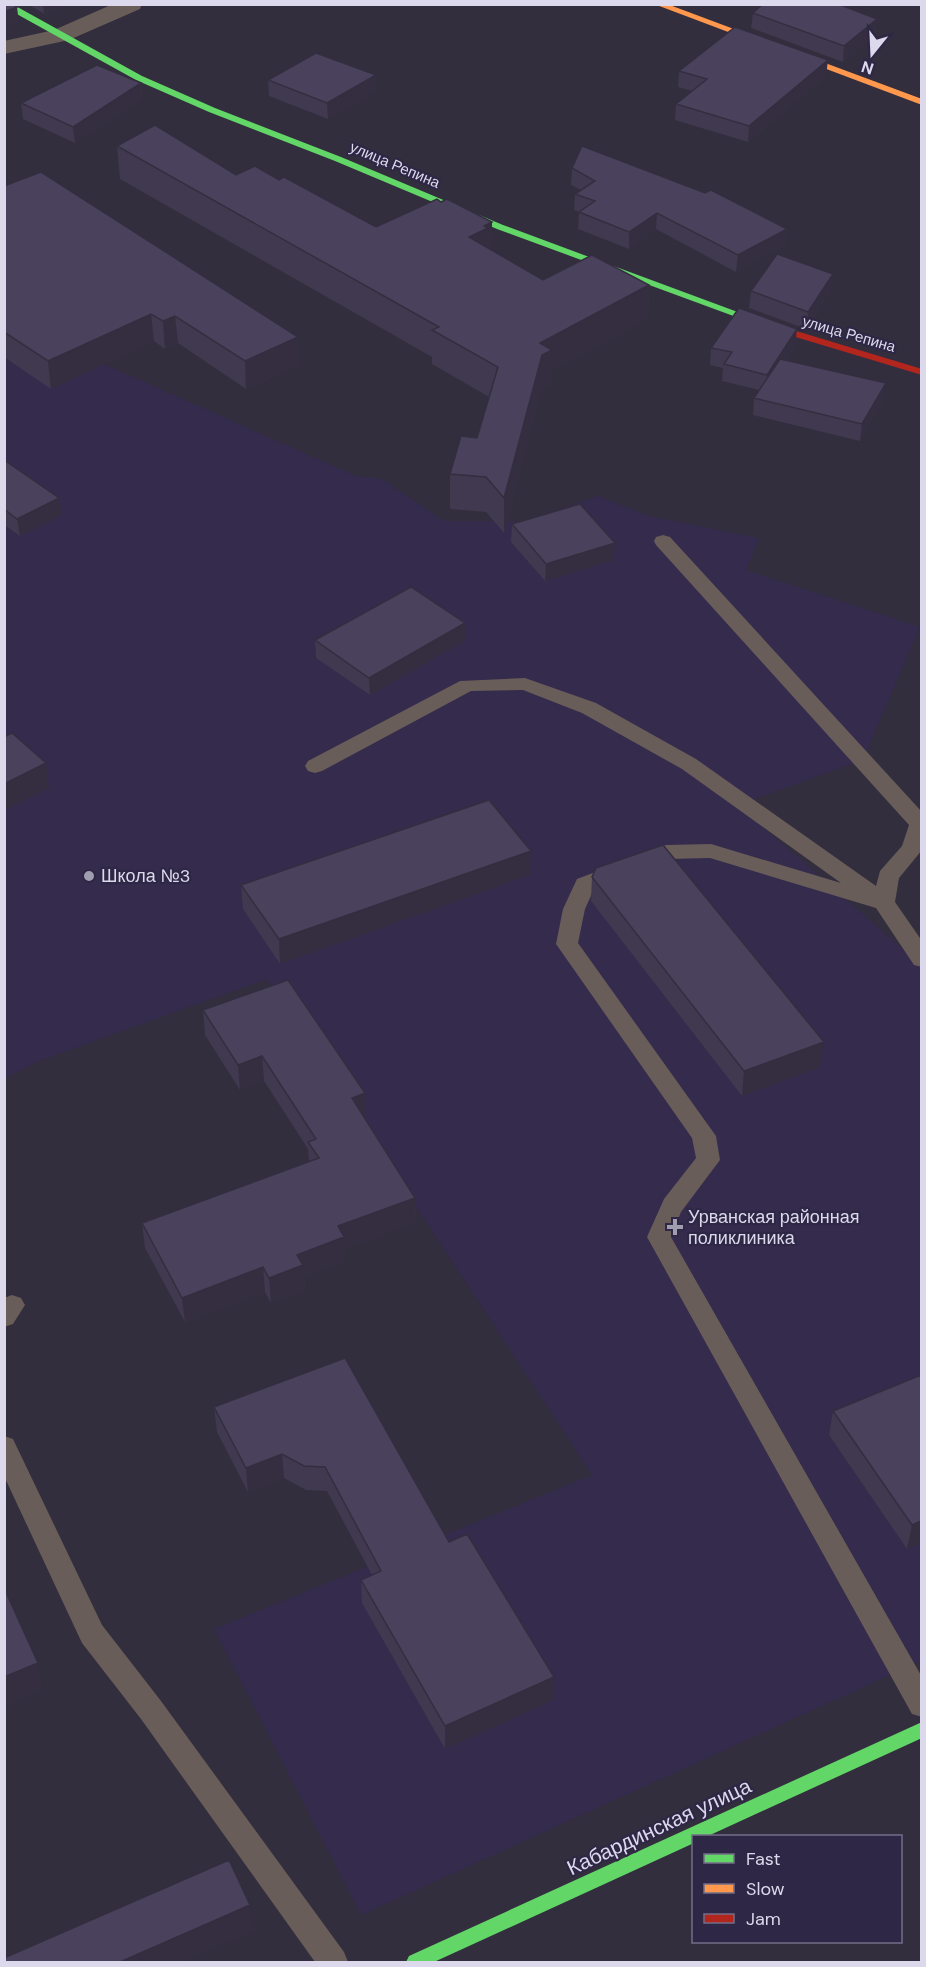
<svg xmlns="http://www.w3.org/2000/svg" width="926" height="1967" font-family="'DM Sans',sans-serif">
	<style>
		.built { fill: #342b4d }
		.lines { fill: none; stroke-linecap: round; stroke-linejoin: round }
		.lane { fill: #685d58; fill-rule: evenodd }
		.street { fill: #685d58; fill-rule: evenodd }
		.fast { fill: #63d668; fill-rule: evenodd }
		.slow { fill: #ff974d; fill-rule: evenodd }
		.jam { fill: #b3261e; fill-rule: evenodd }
		.wall { fill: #40394f }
		.shaded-wall { fill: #342e40 }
		.building { fill: #4a425c; stroke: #342e40; stroke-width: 1.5 }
		.poi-dot { fill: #a09daf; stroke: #2e2745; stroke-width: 2 }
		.labels { text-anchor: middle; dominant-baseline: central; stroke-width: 4.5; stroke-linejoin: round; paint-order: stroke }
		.far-street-label { font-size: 15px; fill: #dcd9ec; stroke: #2e2745 }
		.poi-label { font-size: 18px; fill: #dcd9ec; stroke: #2e2745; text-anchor: start }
		.near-street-label { font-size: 21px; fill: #dcd9ec; stroke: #2e2745 }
	</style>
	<rect width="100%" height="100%" fill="#322e3e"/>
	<path class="built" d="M 4,298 L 104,364 L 356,476 L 382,479 L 444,521 L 524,521 L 598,496 L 649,516 L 759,538 L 746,570 L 920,627 L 863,760 L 738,805 L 921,965 L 921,1661 L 361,1915 L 214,1629 L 592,1475 L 267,979 L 36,1062 L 5,1079 Z"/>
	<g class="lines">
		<path class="lane" d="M 663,535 L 670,537 L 922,812 L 922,850 L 899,878 L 895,902 L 922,941 L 922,967 L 914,965 L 876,908 L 710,858 L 668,859 L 594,889 L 585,909 L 578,943 L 716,1136 L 720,1160 L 681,1212 L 671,1237 L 922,1677 L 922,1717 L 912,1714 L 647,1237 L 664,1199 L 696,1158 L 692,1138 L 556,944 L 563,909 L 577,879 L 666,845 L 711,844 L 841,883 L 682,769 L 582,713 L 523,690 L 471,691 L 322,771 L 315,773 L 308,771 L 305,766 L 308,761 L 460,681 L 525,678 L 596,703 L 696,759 L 876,886 L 880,871 L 902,846 L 909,825 L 656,545 L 654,541 L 656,537 Z
			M 12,1295 L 21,1298 L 25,1305 L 13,1324 L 4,1327 L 4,1298 Z
			M 4,1436 L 13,1439 L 102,1625 L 161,1701 L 344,1952 L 348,1962 L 315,1962 L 141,1719 L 82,1643 L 4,1476 Z"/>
		<path class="street" d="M 113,4 L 142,4 L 140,9 L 69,40 L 4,54 L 4,41 L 54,30 Z"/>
		<path class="fast" d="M 4,4 L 12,4 L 142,76 L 215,108 L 341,157 L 503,225 L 778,327 L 777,329 L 769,329 L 497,229 L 335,161 L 209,112 L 136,80 L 4,7 Z
			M 922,1722 L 922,1738 L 708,1836 L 694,1836 L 694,1843 L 434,1962 L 406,1962 L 409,1956 Z"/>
		<path class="slow" d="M 654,4 L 667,4 L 922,99 L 922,105 Z"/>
		<path class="jam" d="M 773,324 L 922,369 L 922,375 L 769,329 L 769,325 Z"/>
	</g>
	<path class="wall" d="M 28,4 L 68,4 L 44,14 Z
		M 753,13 L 877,19 L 875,34 L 843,62 L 751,28 Z
		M 679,71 L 826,76 L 748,142 L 675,120 L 676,104 L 692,91 L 678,87 Z
		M 376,75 L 376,91 L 328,119 L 269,96 L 268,80 Z
		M 141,83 L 142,99 L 75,143 L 23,119 L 21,103 Z
		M 117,146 L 236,175 L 279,180 L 376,227 L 492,222 L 491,250 L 543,280 L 649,285 L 648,319 L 551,371 L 551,384 L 541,389 L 504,533 L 486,512 L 450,509 L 450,474 L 477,438 L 489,397 L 432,364 L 432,357 L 120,179 Z
		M 572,168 L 787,229 L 785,245 L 736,272 L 656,229 L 629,249 L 578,229 L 579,212 L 574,210 L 575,194 L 581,190 L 571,185 Z
		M 4,186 L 298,337 L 299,365 L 246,389 L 178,343 L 165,349 L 154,341 L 51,389 L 4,357 Z
		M 831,290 L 806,329 L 749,308 L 751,291 Z
		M 795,346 L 786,360 L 884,400 L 860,441 L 753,415 L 754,398 L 759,390 L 722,381 L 723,368 L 710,365 L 711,348 Z
		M 4,460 L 59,498 L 62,515 L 20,536 L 4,525 Z
		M 512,524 L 614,560 L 545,581 L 511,542 Z
		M 465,623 L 465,641 L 370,695 L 316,658 L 315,640 Z
		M 530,875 L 280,964 L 243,909 L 241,885 Z
		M 592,877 L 820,1067 L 742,1096 L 591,901 Z
		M 203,1010 L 365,1093 L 366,1118 L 365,1118 L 415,1198 L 416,1222 L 344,1249 L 345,1261 L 304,1277 L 305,1290 L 271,1303 L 265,1292 L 185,1322 L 145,1248 L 142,1223 L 309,1162 L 308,1149 L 264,1081 L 240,1090 L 205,1035 Z
		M 345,1358 L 449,1542 L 554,1677 L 553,1700 L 445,1749 L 362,1603 L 361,1580 L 372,1575 L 327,1491 L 306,1490 L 284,1478 L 248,1492 L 217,1432 L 214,1407 Z
		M 921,1375 L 921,1543 L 907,1549 L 829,1435 L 833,1411 Z"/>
	<path class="shaded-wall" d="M 43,4 L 68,4 L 44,14 Z
		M 17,7 L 19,23 L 4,29 L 4,12 Z
		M 877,19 L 875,34 L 843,62 L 844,46 Z
		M 828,60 L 826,76 L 748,142 L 749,126 Z
		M 376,75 L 376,91 L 328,119 L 327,103 Z
		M 141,83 L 142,99 L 75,143 L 73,127 Z
		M 657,213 L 656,229 L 629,249 L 629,232 Z
		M 492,222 L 491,256 L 469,237 L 484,226 Z
		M 787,229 L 785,245 L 736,272 L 738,255 Z
		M 833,274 L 831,290 L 806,329 L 808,312 Z
		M 649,285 L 648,319 L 551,371 L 551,384 L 541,389 L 504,533 L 504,498 L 540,343 Z
		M 151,314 L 154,341 L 51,389 L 48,361 Z
		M 175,316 L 178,343 L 165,349 L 163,321 Z
		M 797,329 L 795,346 L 765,392 L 767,375 Z
		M 298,337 L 299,365 L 246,389 L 245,361 Z
		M 886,383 L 884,400 L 860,441 L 862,424 Z
		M 59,498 L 62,515 L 20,536 L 17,519 Z
		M 615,543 L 614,560 L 545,581 L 546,564 Z
		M 465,623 L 465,641 L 370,695 L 369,678 Z
		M 46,763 L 49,788 L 4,811 L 4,784 Z
		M 531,851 L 530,875 L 280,964 L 279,939 Z
		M 824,1042 L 820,1067 L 742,1096 L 744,1071 Z
		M 262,1056 L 264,1081 L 240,1090 L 238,1065 Z
		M 365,1093 L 366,1118 L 353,1123 L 352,1098 Z
		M 415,1198 L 416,1222 L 344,1249 L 345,1261 L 304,1277 L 305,1290 L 271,1303 L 269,1278 L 297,1255 L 338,1226 Z
		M 263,1267 L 265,1292 L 185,1322 L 182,1298 Z
		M 282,1454 L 284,1478 L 248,1492 L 246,1468 Z
		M 921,1521 L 921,1543 L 907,1549 L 912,1525 Z
		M 38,1663 L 43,1691 L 4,1707 L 4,1677 Z
		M 554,1677 L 553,1700 L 445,1749 L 445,1726 Z
		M 250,1905 L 253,1932 L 184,1962 L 120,1962 Z"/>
	<path class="building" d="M 4,4 L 12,4 L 17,7 L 4,12 Z
		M 763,4 L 838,4 L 877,19 L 844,46 L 753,13 Z
		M 735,27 L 828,60 L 749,126 L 676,104 L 707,79 L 679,71 Z
		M 316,53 L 376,75 L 327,103 L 268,80 Z
		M 97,65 L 141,83 L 73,127 L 21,103 Z
		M 155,125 L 236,175 L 255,166 L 279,180 L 284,177 L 376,227 L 437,199 L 441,202 L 447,199 L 492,222 L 484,226 L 488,228 L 469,237 L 543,280 L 592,255 L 649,285 L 540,343 L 552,350 L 542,355 L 504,498 L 486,477 L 450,474 L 461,436 L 477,438 L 498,367 L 432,330 L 439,327 L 117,146 Z
		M 582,146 L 705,193 L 711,190 L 787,229 L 738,255 L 657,213 L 629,232 L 579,212 L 595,201 L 575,194 L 595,181 L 572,168 Z
		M 41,172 L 298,337 L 245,361 L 175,316 L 163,321 L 151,314 L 48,361 L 4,332 L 4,186 Z
		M 777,254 L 833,274 L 808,312 L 751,291 Z
		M 739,308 L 797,329 L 767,375 L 724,364 L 732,352 L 711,348 Z
		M 780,359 L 886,383 L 862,424 L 754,398 Z
		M 4,460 L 59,498 L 17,519 L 4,509 Z
		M 580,504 L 615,543 L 546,564 L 512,524 Z
		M 411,587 L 465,623 L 369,678 L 315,640 Z
		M 12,733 L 46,763 L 4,784 L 4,737 Z
		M 489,800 L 531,851 L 279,939 L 241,885 Z
		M 663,845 L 824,1042 L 744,1071 L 592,877 L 596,868 Z
		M 288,980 L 365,1093 L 352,1098 L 415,1198 L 338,1226 L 344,1237 L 297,1255 L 303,1265 L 269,1278 L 263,1267 L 182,1298 L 142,1223 L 319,1158 L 308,1142 L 316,1139 L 262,1056 L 238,1065 L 203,1010 Z
		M 345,1358 L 449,1542 L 467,1534 L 554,1677 L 445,1726 L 361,1580 L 381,1571 L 325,1467 L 304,1466 L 282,1454 L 246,1468 L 214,1407 Z
		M 921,1375 L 921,1521 L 912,1525 L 833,1411 Z
		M 4,1588 L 38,1663 L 4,1677 Z
		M 229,1860 L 250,1905 L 120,1962 L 4,1962 L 4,1958 Z"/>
	<g class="poi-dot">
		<circle cx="89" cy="876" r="6"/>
		<path d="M672 1218h6v6h6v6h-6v6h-6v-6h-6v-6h6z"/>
	</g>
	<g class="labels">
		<g class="far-street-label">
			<text transform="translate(395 165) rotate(23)">улица Репина</text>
			<text transform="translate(849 334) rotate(16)">улица Репина</text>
		</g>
		<g class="poi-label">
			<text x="101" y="876">Школа №3</text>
			<text x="688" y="1217">Урванская районная<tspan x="688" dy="21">поликлиника</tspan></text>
		</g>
		<g class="near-street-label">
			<text transform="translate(659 1827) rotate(-25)">Кабардинская улица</text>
		</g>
	</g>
	<rect width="926" height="1967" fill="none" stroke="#dcd9ec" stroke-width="12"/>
	<rect x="692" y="1835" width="210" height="108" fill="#2e2745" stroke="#746e88" stroke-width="1.5"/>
	<rect x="704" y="1854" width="30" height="9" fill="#63d668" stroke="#746e88" stroke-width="1.5"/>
	<text x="746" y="1865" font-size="18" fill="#dcd9ec">Fast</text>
	<rect x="704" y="1884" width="30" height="9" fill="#ff974d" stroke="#746e88" stroke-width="1.5"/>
	<text x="746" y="1895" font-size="18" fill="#dcd9ec">Slow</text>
	<rect x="704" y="1914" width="30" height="9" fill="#b3261e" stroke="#746e88" stroke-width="1.5"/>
	<text x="746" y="1925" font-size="18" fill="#dcd9ec">Jam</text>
	<g transform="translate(872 54) rotate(198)" stroke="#2e2745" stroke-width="4.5" paint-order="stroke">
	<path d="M0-4.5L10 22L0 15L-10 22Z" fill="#dcd9ec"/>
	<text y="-9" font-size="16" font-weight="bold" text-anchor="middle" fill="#dcd9ec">N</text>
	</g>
</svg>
